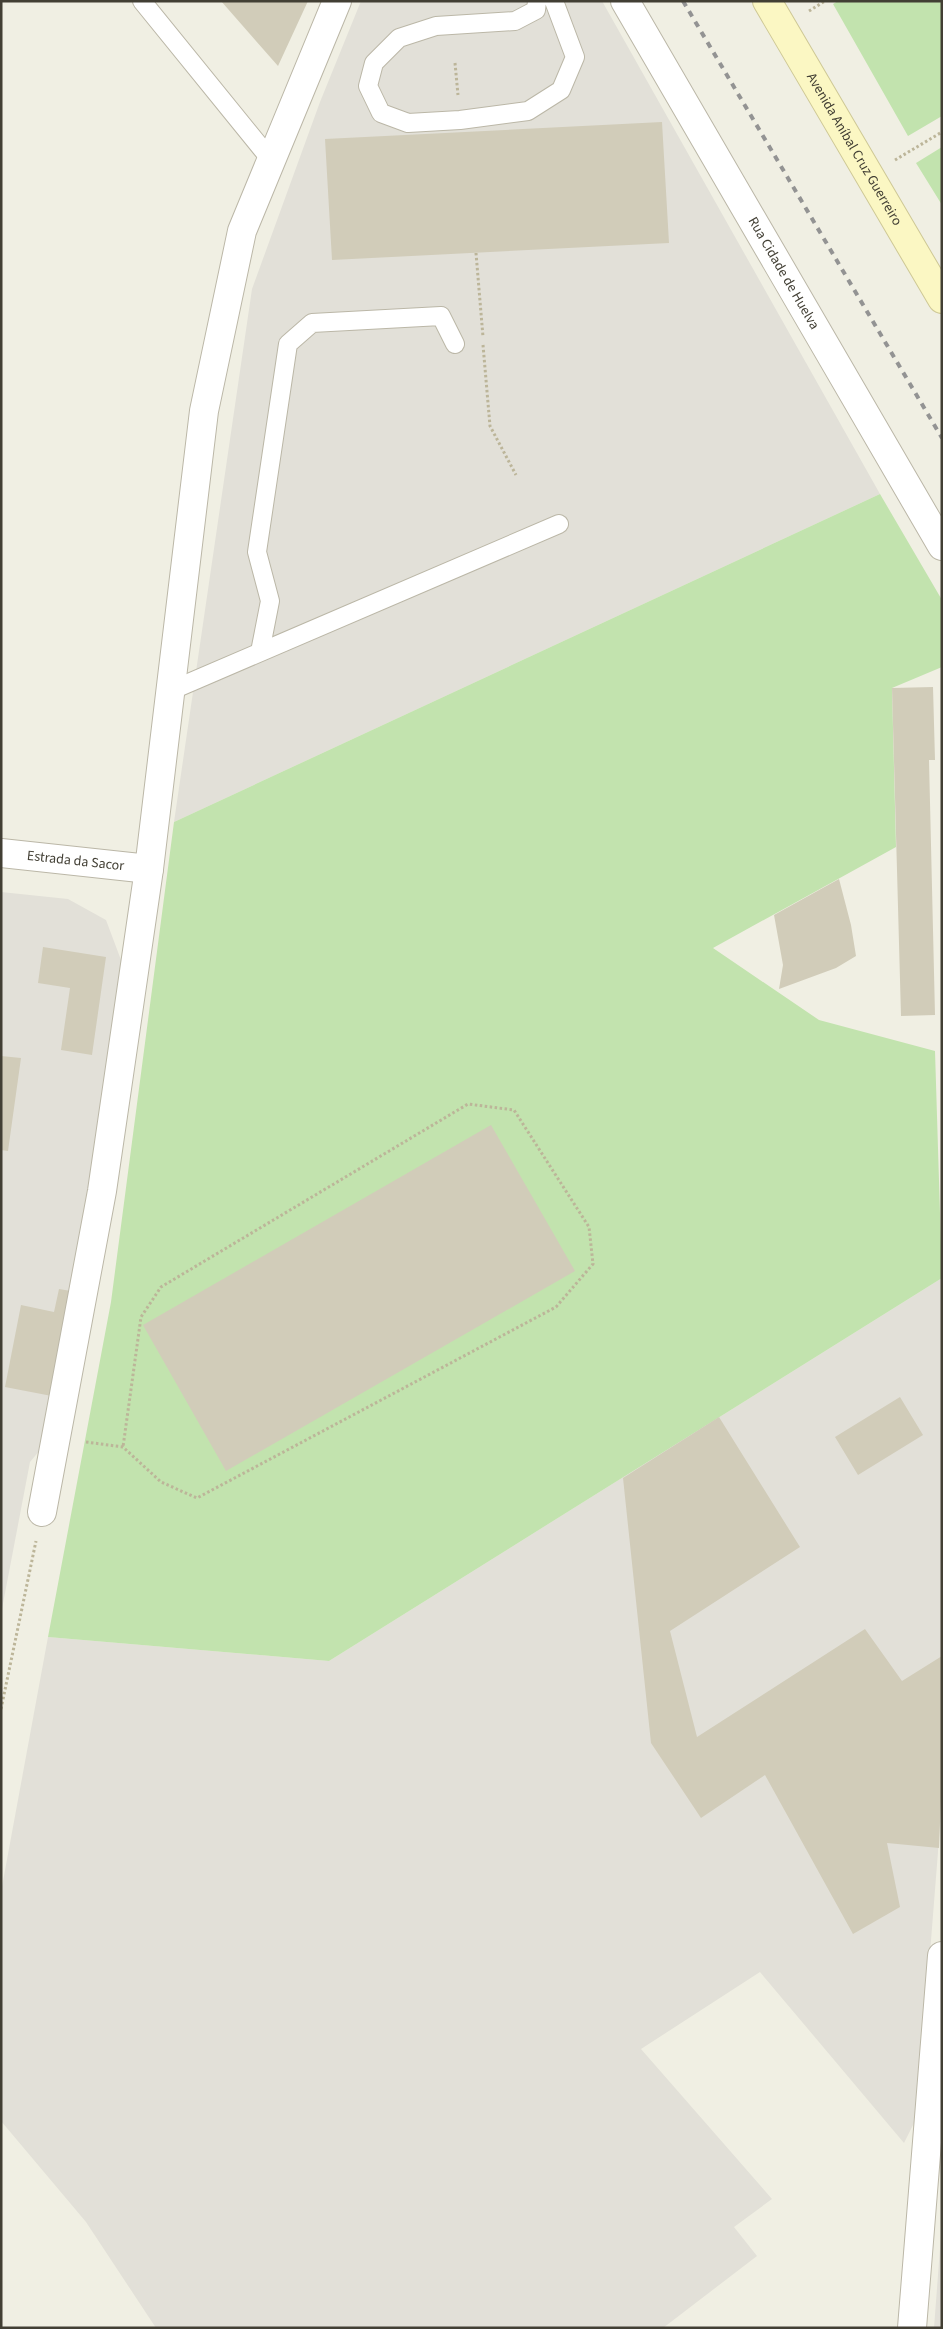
<svg xmlns="http://www.w3.org/2000/svg" width="943" height="2329" font-family="'Source Sans 3',sans-serif">
	<style>
		.industrial { fill: #e2e0d8 }
		.green { fill: #c2e3ae }
		.building { fill: #d1ccb9 }
		.lines { fill: none; stroke-linecap: round; stroke-linejoin: round }
		.lane-casing { stroke: #bbb7a7; stroke-width: 20 }
		.street-casing { stroke: #bbb7a7; stroke-width: 30 }
		.secondary-casing { stroke: #cec895; stroke-width: 30 }
		.path { stroke: #bcb599; stroke-width: 3; stroke-dasharray: 2.5 2.5; stroke-linecap: butt }
		.lane { stroke: #fff; stroke-width: 18 }
		.street { stroke: #fff; stroke-width: 28 }
		.secondary { stroke: #fbf7c3; stroke-width: 28 }
		.rail { stroke: #939393; stroke-width: 4; stroke-dasharray: 6 6; stroke-linecap: butt }
		.labels { text-anchor: middle; dominant-baseline: central; stroke-width: 5; stroke-linejoin: round; paint-order: stroke }
		.street-label { font-size: 14px; fill: #423f34; stroke: #fff }
	</style>
	<rect width="100%" height="100%" fill="#f0efe3"/>
	<path class="industrial" d="M 361,1 L 602,1 L 880,494 L 174,822 L 252,289 L 320,102 Z
		M 1,892 L 68,899 L 106,920 L 124,968 L 77,1292 L 45,1444 L 30,1462 L 1,1614 Z
		M 942,1278 L 942,1773 L 938,1852 L 917,2117 L 904,2143 L 760,1972 L 641,2049 L 772,2199 L 734,2227 L 757,2256 L 663,2328 L 156,2328 L 86,2222 L 1,2121 L 1,1892 L 48,1637 L 329,1661 Z
		M 942,2222 L 942,2328 L 934,2328 Z"/>
	<path class="green" d="M 838,1 L 942,1 L 942,116 L 908,136 L 833,4 Z
		M 942,147 L 942,205 L 916,163 Z
		M 880,494 L 942,600 L 942,667 L 892,688 L 896,847 L 713,948 L 819,1020 L 935,1051 L 942,1278 L 329,1661 L 48,1637 L 111,1302 L 174,822 Z"/>
	<path class="building" d="M 221,1 L 308,1 L 278,66 Z
		M 662,122 L 669,243 L 332,260 L 325,139 Z
		M 933,687 L 935,760 L 929,760 L 935,1015 L 901,1016 L 892,688 Z
		M 839,879 L 851,925 L 856,956 L 836,968 L 779,989 L 783,965 L 774,915 Z
		M 43,947 L 106,957 L 92,1055 L 61,1050 L 70,988 L 38,983 Z
		M 1,1056 L 21,1058 L 8,1151 L 1,1150 Z
		M 491,1125 L 575,1271 L 226,1471 L 143,1325 Z
		M 59,1289 L 77,1292 L 57,1397 L 5,1387 L 21,1305 L 54,1312 Z
		M 900,1397 L 923,1435 L 858,1475 L 835,1437 Z
		M 719,1417 L 800,1547 L 670,1631 L 697,1737 L 865,1629 L 902,1681 L 942,1656 L 942,1773 L 939,1848 L 887,1843 L 900,1907 L 853,1934 L 765,1775 L 701,1818 L 651,1743 L 623,1478 Z"/>
	<g class="lines">
		<g class="lane-casing">
			<path id="lane" d="M 142,1 L 271,160
				M 537,1 L 536,10 L 515,21 L 436,26 L 399,38 L 374,63 L 368,86 L 381,113 L 408,123 L 460,120 L 528,111 L 561,90 L 575,57 L 554,1
				M 260,652 L 270,601 L 257,552 L 288,344 L 312,323 L 441,316 L 455,344
				M 170,691 L 559,524"/>
		</g>
		<g class="street-casing">
			<g id="street">
				<path id="s1" d="M 625,1 L 942,546"/>
				<path id="s2" d="M 1,853 L 149,869"/>
				<path d="M 42,1512 L 102,1191 L 149,869 L 204,411 L 242,231 L 337,1"/>
				<path d="M 912,2328 L 942,1956"/>
			</g>
		</g>
		<g class="secondary-casing">
			<g id="secondary">
				<path id="s3" d="M 767,1 L 942,299"/>
			</g>
		</g>
		<path class="path" d="M 809,11 L 825,1
			M 455,63 L 458,95
			M 895,160 L 942,132
			M 476,253 L 483,337
			M 483,345 L 490,426 L 516,475
			M 86,1442 L 123,1447 L 161,1482 L 197,1498 L 556,1307 L 593,1264 L 589,1227 L 514,1110 L 468,1104 L 161,1287 L 141,1317 L 123,1447
			M 1,1709 L 36,1541"/>
		<use href="#lane" class="lane"/>
		<use href="#street" class="street"/>
		<use href="#secondary" class="secondary"/>
		<path class="rail" d="M 683,1 L 942,438"/>
	</g>
	<g class="labels">
		<g class="street-label">
			<text stroke="none"><textPath href="#s3" startOffset="172">Avenida Aníbal Cruz Guerreiro</textPath></text>
			<text stroke="none"><textPath href="#s1" startOffset="315">Rua Cidade de Huelva</textPath></text>
			<text stroke="none"><textPath href="#s2" startOffset="75">Estrada da Sacor</textPath></text>
		</g>
	</g>
	<rect width="943" height="2329" fill="none" stroke="#423f34" stroke-width="5"/>
</svg>
